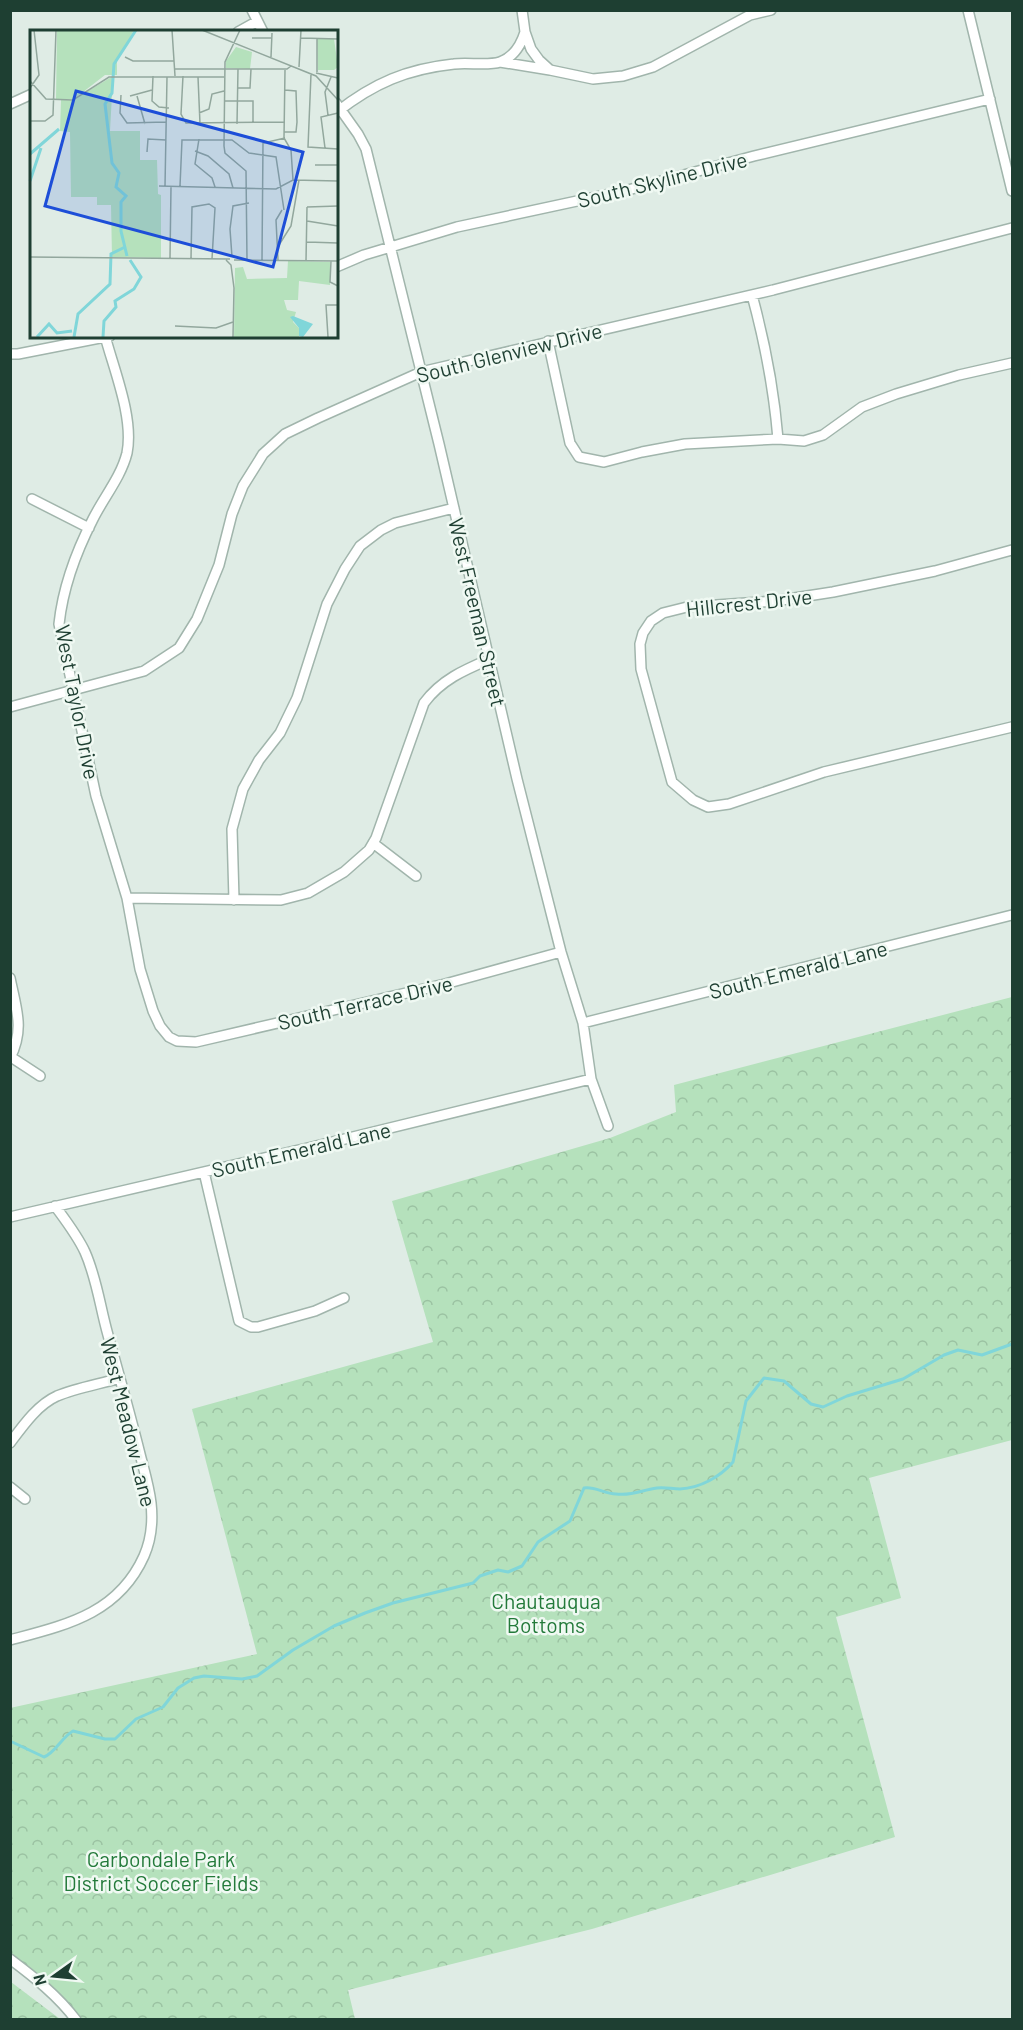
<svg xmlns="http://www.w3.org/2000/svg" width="1023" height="2030" font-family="Barlow,sans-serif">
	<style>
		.park { fill: url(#park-crowns) }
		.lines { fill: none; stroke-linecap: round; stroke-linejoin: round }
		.stream { stroke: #80d6d9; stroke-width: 3 }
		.minor-casing { stroke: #a1b5ac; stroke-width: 12 }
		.minor { stroke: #fff; stroke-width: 9 }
		.labels { text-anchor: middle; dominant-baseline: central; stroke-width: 5; stroke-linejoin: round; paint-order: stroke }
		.street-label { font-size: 21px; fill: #1e3f32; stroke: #f0f9f3 }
		.park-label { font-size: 21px; fill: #237a3a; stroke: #f0f9f3 }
		.inset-river { fill: none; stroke: #80d6d9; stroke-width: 3 }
		.inset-road { fill: none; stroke: #92a79d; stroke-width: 1.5 }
		.view { fill: #1d4ed8; fill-opacity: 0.15; stroke: #1d4ed8; stroke-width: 3 }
		.inset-edge { fill: none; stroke: #1e3f32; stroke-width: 3 }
	</style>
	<defs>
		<pattern id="park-crowns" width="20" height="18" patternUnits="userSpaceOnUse" patternTransform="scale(1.5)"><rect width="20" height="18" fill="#b5e1bc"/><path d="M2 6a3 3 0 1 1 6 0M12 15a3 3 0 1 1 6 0" fill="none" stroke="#9bc2a2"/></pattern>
	</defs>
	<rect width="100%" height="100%" fill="#dfece5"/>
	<path class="park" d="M 1012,997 L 1012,1440 L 869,1478 L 901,1598 L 836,1617 L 895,1837 L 592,1929 L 348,1990 L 355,2019 L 76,2019 L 11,1959 L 10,1708 L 257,1654 L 192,1409 L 433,1342 L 392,1201 L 610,1138 L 676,1112 L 674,1085 Z
		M 10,1982 L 11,1982 L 60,2019 L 11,2019 Z"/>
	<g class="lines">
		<path class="stream" d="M 10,1741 L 44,1757 C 55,1753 62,1737 73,1731 L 105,1739 L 115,1739 L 136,1719 L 163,1707 L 178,1688 L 194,1678 L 204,1676 L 242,1679 L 257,1676 L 293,1650 L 334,1626 L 365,1613 L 393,1603 L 473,1583 L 480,1576 L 498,1570 L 508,1572 L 522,1566 L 538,1542 L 570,1521 L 584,1488 C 595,1486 604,1494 616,1494 C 634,1496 641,1490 657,1488 C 665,1487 672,1489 680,1489 C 700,1488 720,1477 733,1462 L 746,1401 L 764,1378 L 784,1381 L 811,1404 L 823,1407 L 847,1396 L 903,1379 L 944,1355 L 958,1350 L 982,1355 L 1012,1344"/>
		<g class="minor-casing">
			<path id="minor" d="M 252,10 L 263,32
				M 522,10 L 525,32 L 531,49 L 539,60 L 550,70 L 593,79 L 623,76 L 653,67 L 750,15 L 771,10
				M 968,10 L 1012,191
				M 238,32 L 256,22
				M 500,62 L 550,70
				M 336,103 L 358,134 L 366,149 L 439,444 L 517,779 L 561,952 L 583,1023 L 591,1079 L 608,1126
				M 10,104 L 32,94
				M 337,112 C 374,83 407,69 454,64 C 467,62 488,66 500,62 C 514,57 521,45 525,32
				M 336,267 L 364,255 L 457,227 L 628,190 L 754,156 L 990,99
				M 752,295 C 765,343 774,390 778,439
				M 105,336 C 114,370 134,418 127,453 C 121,477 104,497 93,519 C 76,552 63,587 59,624 L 96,796 L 127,898 L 140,969 L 153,1011 L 160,1026 L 169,1037 L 177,1041 L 196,1042 L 445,984 L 561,952
				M 548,341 L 570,443 L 579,457 L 604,462 L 642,452 L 685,444 L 778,439 L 804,441 L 823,435 L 862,407 L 896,394 L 959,375 L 1012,363
				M 10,354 L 18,354 L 110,336
				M 32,499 L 89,528
				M 1012,550 L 935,571 L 833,592 L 775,601 L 687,607 L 663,613 L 651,621 L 643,633 L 640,644 L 641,669 L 672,782 L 693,800 L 708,807 L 729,804 L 824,772 L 1012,727
				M 10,707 L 144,671 L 179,648 L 197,619 L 219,565 L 232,514 L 243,486 L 263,454 L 285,434 L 318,418 L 421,372 L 773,290 L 1012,228
				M 373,843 L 416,876
				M 127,898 L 281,900 L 308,893 L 344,872 L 369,850 L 376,838 L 424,703 C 441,680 464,670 490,659
				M 234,900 L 232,829 L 243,789 L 259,760 L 280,733 L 297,698 L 327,604 L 345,569 L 360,546 L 381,530 L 395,523 L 454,508
				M 10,978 C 16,1008 25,1029 10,1058
				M 583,1023 L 1012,915
				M 11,1057 L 40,1076
				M 204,1172 L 239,1321 L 251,1327 L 258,1327 L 315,1311 L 344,1298
				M 10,1217 L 312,1147 L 591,1079
				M 10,1443 C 22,1427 37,1405 57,1396 C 76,1388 100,1384 120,1378
				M 10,1487 L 25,1499
				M 10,1640 C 66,1625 118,1614 144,1556 C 151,1540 153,1521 151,1503 C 149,1486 144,1470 140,1454 C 130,1414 119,1375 108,1335 C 100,1307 97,1279 85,1252 C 77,1235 66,1221 55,1206
				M 10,1959 C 34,1977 58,1996 76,2020"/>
		</g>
		<use href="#minor" class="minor"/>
	</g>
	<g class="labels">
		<g class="street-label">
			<text transform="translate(662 179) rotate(-14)">South Skyline Drive</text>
			<text transform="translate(509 352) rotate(-14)">South Glenview Drive</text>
			<text transform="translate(749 602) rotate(-6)">Hillcrest Drive</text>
			<text transform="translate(478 612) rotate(77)">West Freeman Street</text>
			<text transform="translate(78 702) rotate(79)">West Taylor Drive</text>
			<text transform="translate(798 969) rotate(-14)">South Emerald Lane</text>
			<text transform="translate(365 1002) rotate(-13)">South Terrace Drive</text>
			<text transform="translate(301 1149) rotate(-13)">South Emerald Lane</text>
			<text transform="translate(129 1422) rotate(76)">West Meadow Lane</text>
		</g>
		<g class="park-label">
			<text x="546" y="1600">Chautauqua<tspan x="546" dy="24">Bottoms</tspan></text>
			<text x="161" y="1858">Carbondale Park<tspan x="161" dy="24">District Soccer Fields</tspan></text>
		</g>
	</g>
	<g transform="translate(30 30)">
		<rect width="308" height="308" fill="#dfece5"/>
		<path d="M 258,231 L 300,232 L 300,255 L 269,251 L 268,270 L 254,270 L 257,280 L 266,282 L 263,292 L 269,298 L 269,307 L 204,307 L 205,238 L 213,237 L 217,249 L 257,248 Z" fill="#b5e1bc"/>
		<path d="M 27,0 L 104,0 L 87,31 L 87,45 L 75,45 L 44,69 L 26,69 ZM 287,8 L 304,9 L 308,37 L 304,40 L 288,40 ZM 206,17 L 222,22 L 220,39 L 196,38 L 196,31 ZM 83,46 L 80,101 L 110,101 L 110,130 L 127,130 L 128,164 L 131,165 L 131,228 L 82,227 L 81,175 L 67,175 L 67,167 L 41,167 L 40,102 L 30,101 L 31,70 L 43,70 Z" fill="#b5e1bc"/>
		<path d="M 263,286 L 283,294 L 273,307 L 269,306 L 269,298 L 260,287 Z" fill="#80d6d9"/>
		<path class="inset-river" d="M 0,124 L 29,99M 0,151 L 11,118M 97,226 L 91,201 L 91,172 L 96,166 L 86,157 L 89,143 L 82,133 L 75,74 L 82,63 L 84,34 L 106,0M 7,307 L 19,294 L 27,303 L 42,301M 44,307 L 48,284 L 80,254 L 81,224 L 95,217M 73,307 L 74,291 L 86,277 L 85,271 L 104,259 L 111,247 L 100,230"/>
		<path class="inset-road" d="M 142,0 L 145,46M 172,0 L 286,46 L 308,70M 210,0 L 195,32 L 194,116 L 195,123 L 216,141 L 217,230M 222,8 L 241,8M 271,8 L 308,9M 287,8 L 287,42M 95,27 L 103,31 L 144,31M 241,27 L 242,3M 269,37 L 271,0M 145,39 L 257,39 L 261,36M 255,40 L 254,108 L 261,120 L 263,150M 286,43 L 308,48M 281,44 L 278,117 L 308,119M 123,46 L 122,71 L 129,77 L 139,78M 153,46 L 151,84 L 156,93 L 254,92M 168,47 L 170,94M 0,51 L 16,69 L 43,70 L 79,47 L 194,47M 0,58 L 9,45 L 4,0M 208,58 L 220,58 L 221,39M 91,65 L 90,83 L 97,93 L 136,92M 100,66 L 122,60M 107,66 L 115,94M 194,71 L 223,71 L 223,92M 169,83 L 179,79 L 182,64 L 194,61M 298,85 L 295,62 L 301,47M 0,91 L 15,91 L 23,85 L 26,0M 207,94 L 208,39M 254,102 L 266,102 L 267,92 L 266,61 L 255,60M 169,109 L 165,134 L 182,148 L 185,157M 295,118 L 291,87 L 308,83M 165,121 L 178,126 L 199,144 L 203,158M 117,122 L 118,109 L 136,110M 285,135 L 308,135M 129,156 L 246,159 L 263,150 L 308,151M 135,156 L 137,47M 150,156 L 152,110 L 202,110 L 219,123 L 246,127 L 254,180M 277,177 L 308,176M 277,191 L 308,196M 277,212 L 308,213M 249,215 L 261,196 L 269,150M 0,227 L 200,229M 202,227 L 200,199 L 203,176 L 219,173M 140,228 L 141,157M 161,229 L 162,177 L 179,174 L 185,178 L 182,229M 196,230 L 201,235 L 204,258 L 203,307M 204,230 L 308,231M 232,230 L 233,113 L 255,108M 248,230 L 246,190 L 252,180M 276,231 L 277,177M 301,231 L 300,252 L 308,256M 145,296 L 186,298 L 203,292M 298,307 L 296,275 L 308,275"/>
		<path class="view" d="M 46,61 L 273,122 L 243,237 L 15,176 Z"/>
		<rect width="308" height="308" class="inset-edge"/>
	</g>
	<rect width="1023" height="2030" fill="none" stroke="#1e3f32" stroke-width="24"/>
	<g transform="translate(54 1976) rotate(255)" stroke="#f0f9f3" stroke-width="4.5" paint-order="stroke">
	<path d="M0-4.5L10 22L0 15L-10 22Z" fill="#1e3f32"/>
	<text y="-9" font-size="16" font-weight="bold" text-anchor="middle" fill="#1e3f32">N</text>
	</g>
</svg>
